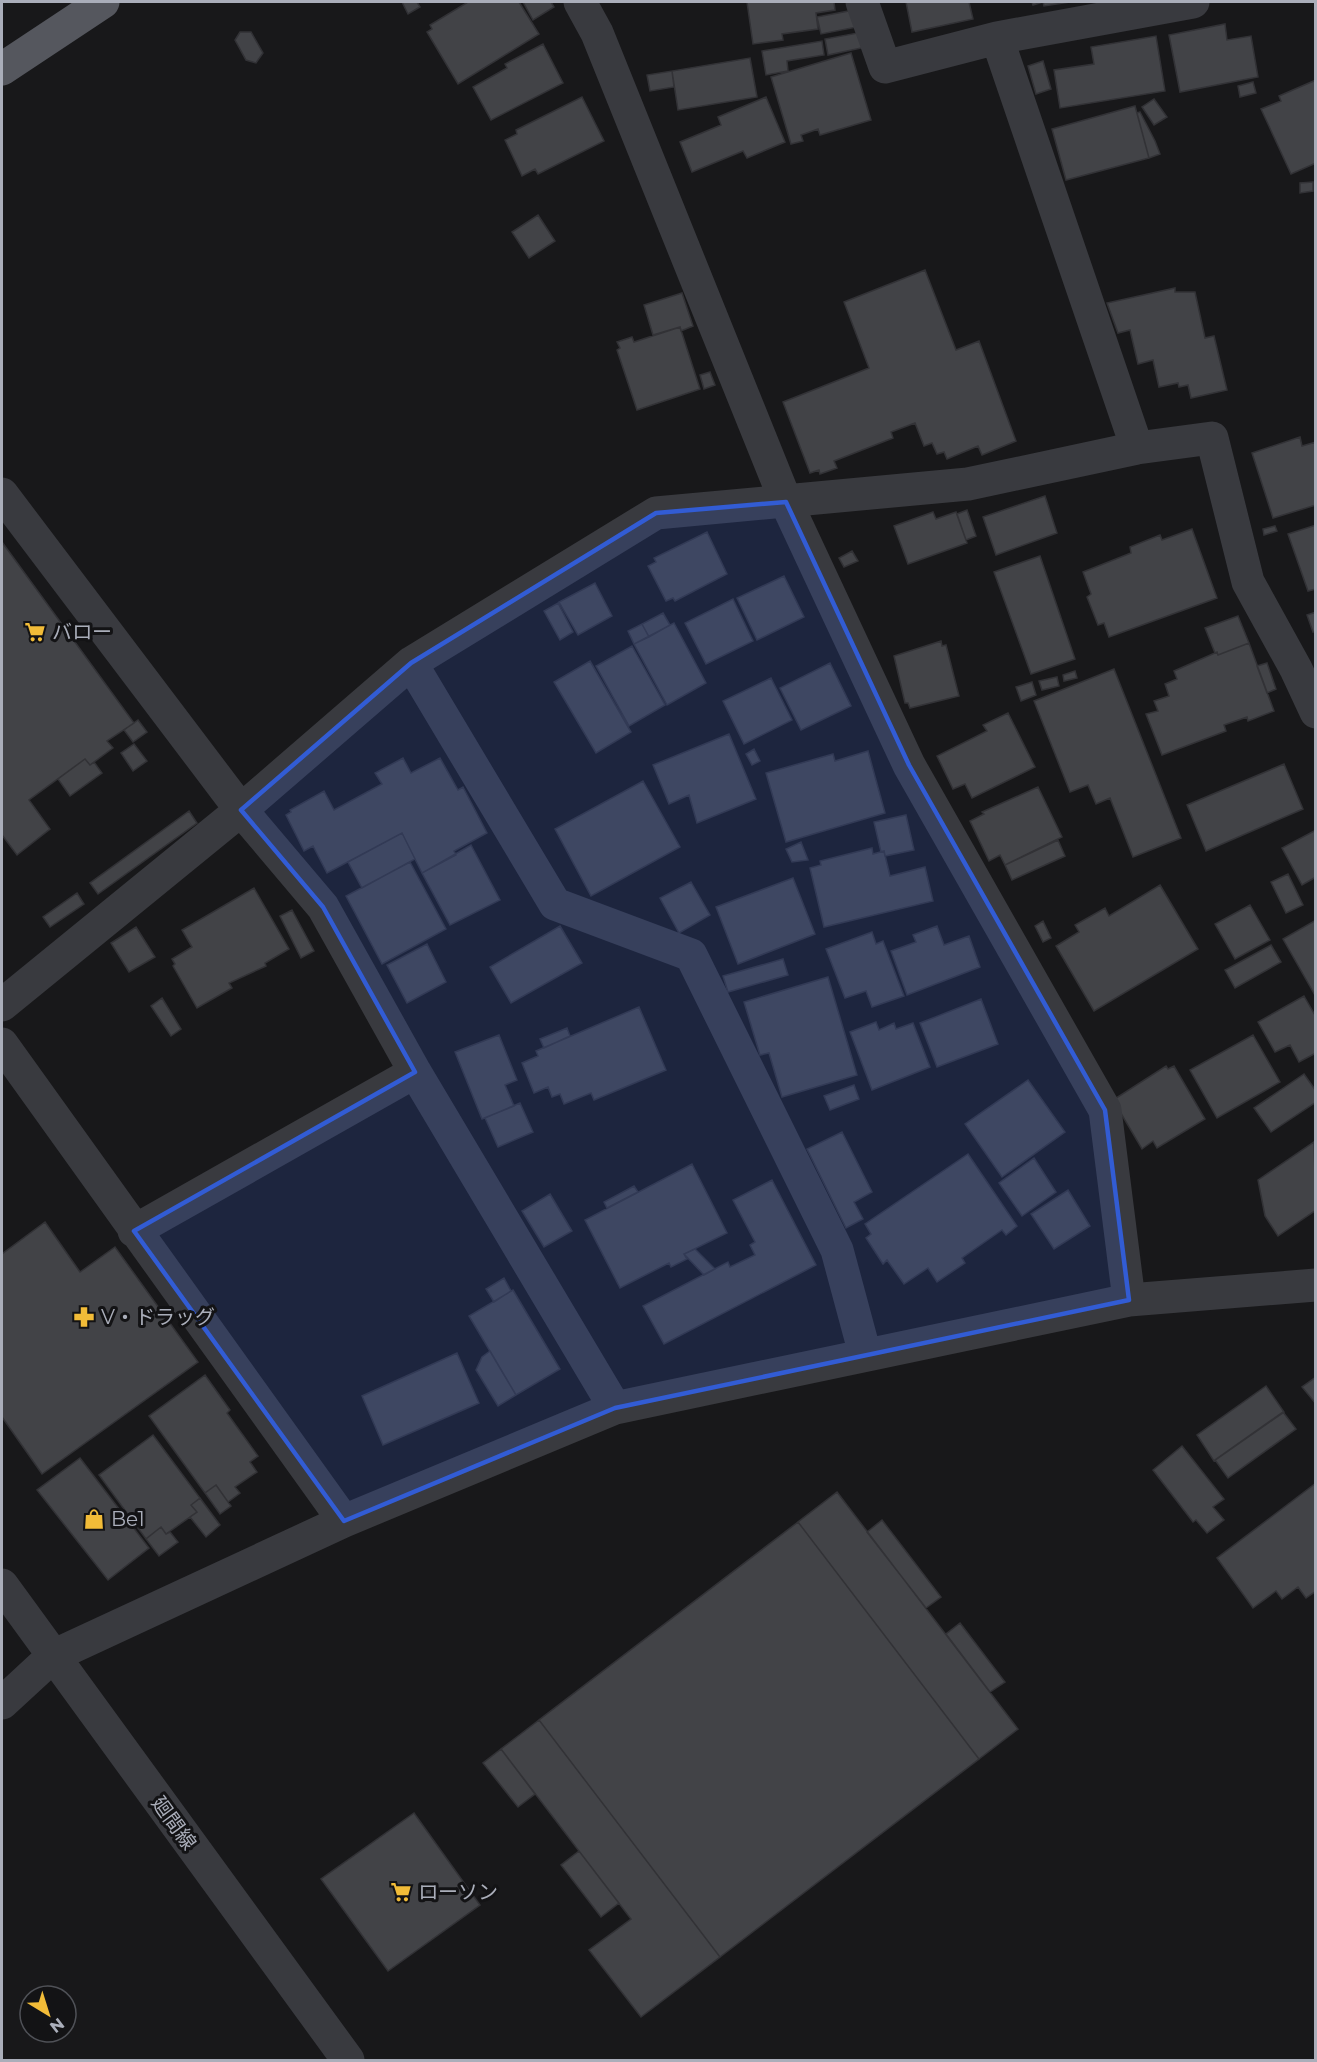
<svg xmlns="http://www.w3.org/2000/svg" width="1317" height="2062" font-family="Montserrat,'Noto Sans JP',sans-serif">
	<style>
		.building { fill: #424347; stroke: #323236; stroke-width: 1.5 }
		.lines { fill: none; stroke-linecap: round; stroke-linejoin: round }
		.minor { stroke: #393a3f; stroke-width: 33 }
		.major { stroke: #55575e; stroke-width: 33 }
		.marked { fill: #325cd4; fill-opacity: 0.2; stroke: #325cd4; stroke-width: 4.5; stroke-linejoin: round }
		.labels { text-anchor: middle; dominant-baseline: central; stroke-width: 6; stroke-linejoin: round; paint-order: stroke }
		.poi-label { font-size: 20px; fill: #aaaeba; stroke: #131315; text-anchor: start }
		.street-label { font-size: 20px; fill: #aaaeba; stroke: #131315 }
	</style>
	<rect width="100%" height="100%" fill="#18181a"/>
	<path class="building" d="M 402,2 L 417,2 L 420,7 L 408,14 Z
		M 468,2 L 519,2 L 539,34 L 458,84 L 427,32 L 432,29 L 430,25 Z
		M 523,2 L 551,2 L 554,7 L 533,20 Z
		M 747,2 L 834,2 L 835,10 L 816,13 L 818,29 L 782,34 L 783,40 L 753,44 Z
		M 906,2 L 969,2 L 973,19 L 912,32 Z
		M 1032,2 L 1070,2 L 1044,6 L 1043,2 L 1033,5 Z
		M 854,10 L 857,27 L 821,34 L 817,17 Z
		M 1225,24 L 1227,40 L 1251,36 L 1258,77 L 1180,92 L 1169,35 Z
		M 240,32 L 251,32 L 263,53 L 256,63 L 246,60 L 235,40 Z
		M 863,32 L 866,47 L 828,55 L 825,39 Z
		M 1156,36 L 1165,91 L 1060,108 L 1054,70 L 1094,64 L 1091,47 Z
		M 822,41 L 824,55 L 787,61 L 788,71 L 766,75 L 762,51 Z
		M 543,44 L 563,83 L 491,120 L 473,87 L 507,68 L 505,64 Z
		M 851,53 L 871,120 L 820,135 L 818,129 L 801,135 L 803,141 L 791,144 L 771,77 Z
		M 750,58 L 757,97 L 678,110 L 672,71 Z
		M 1043,61 L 1051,89 L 1036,94 L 1028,66 Z
		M 672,71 L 674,87 L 650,91 L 647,75 Z
		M 1316,80 L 1316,163 L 1291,174 L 1261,109 L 1281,101 L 1279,96 Z
		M 1253,82 L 1256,93 L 1240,97 L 1238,86 Z
		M 582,97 L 604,141 L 538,174 L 535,169 L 522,176 L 505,140 L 517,134 L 516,130 Z
		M 766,97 L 785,142 L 747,158 L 743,151 L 692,172 L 680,142 L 721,125 L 718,117 Z
		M 1154,99 L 1167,117 L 1154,125 L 1142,107 Z
		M 1135,106 L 1149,158 L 1066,180 L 1052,129 Z
		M 1140,112 L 1155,141 L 1160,154 L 1149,158 L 1137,113 Z
		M 1313,182 L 1313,191 L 1300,193 L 1300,183 Z
		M 538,215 L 555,241 L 529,258 L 512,232 Z
		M 925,270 L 956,350 L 979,341 L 1016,441 L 982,455 L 978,446 L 947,459 L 944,452 L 937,454 L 932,443 L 924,446 L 915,423 L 891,432 L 893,438 L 834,461 L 837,468 L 820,474 L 819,470 L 810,473 L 783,402 L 869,368 L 844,302 Z
		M 1175,288 L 1175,292 L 1195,292 L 1205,338 L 1214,336 L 1227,390 L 1191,398 L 1188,385 L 1179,387 L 1178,383 L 1159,387 L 1153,360 L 1138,364 L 1130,330 L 1118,333 L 1107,303 Z
		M 682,293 L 693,326 L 681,331 L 680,327 L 653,335 L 644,305 Z
		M 680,327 L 700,389 L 637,410 L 617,350 L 620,348 L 617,342 L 632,337 L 634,342 Z
		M 710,372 L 715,385 L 704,389 L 700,375 Z
		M 1300,437 L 1302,446 L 1316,442 L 1316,505 L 1273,518 L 1252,453 Z
		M 1045,496 L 1057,533 L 996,555 L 983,517 Z
		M 967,510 L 976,536 L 966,540 L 957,514 Z
		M 933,512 L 936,519 L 956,512 L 967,543 L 908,564 L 894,526 Z
		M 1316,525 L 1316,589 L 1308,591 L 1288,534 Z
		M 1275,526 L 1277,531 L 1264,535 L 1263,529 Z
		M 1192,529 L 1217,598 L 1109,637 L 1104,623 L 1098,625 L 1087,597 L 1091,594 L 1083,572 L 1131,553 L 1130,547 L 1160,535 L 1162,540 Z
		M 707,532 L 727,574 L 675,601 L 673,598 L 666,601 L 648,566 L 656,562 L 654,558 Z
		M 2,542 L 134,723 L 107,741 L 113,748 L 90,765 L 85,759 L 29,800 L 50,829 L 17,855 L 2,835 Z
		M 852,551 L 858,561 L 844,567 L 839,558 Z
		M 1040,556 L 1075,659 L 1031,674 L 994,572 Z
		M 784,576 L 804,617 L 757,640 L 737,598 Z
		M 595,583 L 612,616 L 578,635 L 559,602 Z
		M 733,599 L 753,641 L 706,664 L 685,623 Z
		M 558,603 L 573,632 L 560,640 L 544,611 Z
		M 1316,612 L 1316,631 L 1313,632 L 1307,615 Z
		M 663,613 L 670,625 L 649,637 L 642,624 Z
		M 1238,616 L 1249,643 L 1218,655 L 1217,652 L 1215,653 L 1205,628 Z
		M 674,623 L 706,683 L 667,705 L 634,644 Z
		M 642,624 L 649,637 L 634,644 L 628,631 Z
		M 941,641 L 942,646 L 946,645 L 959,696 L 910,708 L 908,703 L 905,703 L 894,656 Z
		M 1249,643 L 1274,711 L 1248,721 L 1247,717 L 1224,725 L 1226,731 L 1162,755 L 1146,714 L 1158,711 L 1154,701 L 1169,696 L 1165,684 L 1177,679 L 1174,671 L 1217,652 L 1218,655 Z
		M 632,646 L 665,705 L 629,726 L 596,666 Z
		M 590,661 L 631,732 L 596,753 L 554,682 Z
		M 830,663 L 851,706 L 801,730 L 780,688 Z
		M 1267,663 L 1276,689 L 1267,693 L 1257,666 Z
		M 1114,669 L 1181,838 L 1133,857 L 1110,798 L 1096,804 L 1088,785 L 1070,792 L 1034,701 Z
		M 1075,671 L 1077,678 L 1064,681 L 1063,675 Z
		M 1057,677 L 1059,686 L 1042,690 L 1039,681 Z
		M 771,678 L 792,720 L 744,744 L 723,701 Z
		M 1032,682 L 1036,695 L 1021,701 L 1016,687 Z
		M 1008,713 L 1035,767 L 972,798 L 965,784 L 953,789 L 937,756 L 987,731 L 983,725 Z
		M 138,720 L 147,732 L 133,742 L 124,730 Z
		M 729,734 L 756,799 L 697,823 L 689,795 L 669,804 L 653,765 Z
		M 134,744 L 147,761 L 133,771 L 121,753 Z
		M 754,749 L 760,761 L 752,765 L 746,754 Z
		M 868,751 L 885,813 L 786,842 L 766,773 L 833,754 L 835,761 Z
		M 403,758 L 411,773 L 440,758 L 458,790 L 463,787 L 487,833 L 454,851 L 456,855 L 422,873 L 402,833 L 327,873 L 313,846 L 304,851 L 286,815 L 291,812 L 290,810 L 324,791 L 334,810 L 382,784 L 375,773 Z
		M 85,759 L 90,765 L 94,762 L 102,773 L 70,796 L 58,779 Z
		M 1284,764 L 1303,809 L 1206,851 L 1187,805 Z
		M 643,781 L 680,847 L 591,896 L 555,829 Z
		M 1038,787 L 1062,837 L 1005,865 L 1000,855 L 989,861 L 970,821 L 984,814 L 982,812 Z
		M 189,811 L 197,823 L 98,894 L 90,883 Z
		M 906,815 L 914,850 L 885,856 L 884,851 L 881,852 L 874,822 Z
		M 1316,830 L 1316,877 L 1302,885 L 1282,848 Z
		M 402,833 L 415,859 L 362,888 L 348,862 Z
		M 1058,840 L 1065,856 L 1012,880 L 1005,865 Z
		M 801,842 L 808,860 L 792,862 L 786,849 Z
		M 471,845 L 500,900 L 450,925 L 422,873 Z
		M 872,848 L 873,854 L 884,851 L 890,876 L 925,867 L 933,901 L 824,927 L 810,868 L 821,865 L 820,861 Z
		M 410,862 L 446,929 L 382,964 L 346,896 Z
		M 1288,874 L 1303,905 L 1286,913 L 1271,882 Z
		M 793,878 L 815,934 L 738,964 L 716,907 Z
		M 691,882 L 710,915 L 679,933 L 660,898 Z
		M 1160,885 L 1198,949 L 1094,1011 L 1056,946 L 1079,932 L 1075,925 L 1105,908 L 1109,916 Z
		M 254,888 L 289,949 L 265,963 L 266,966 L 229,983 L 232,988 L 197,1008 L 173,966 L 175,964 L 172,959 L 192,947 L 182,930 Z
		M 77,893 L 84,904 L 50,927 L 43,917 Z
		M 1250,905 L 1270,940 L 1235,959 L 1215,924 Z
		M 292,910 L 314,951 L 301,958 L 280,916 Z
		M 1316,920 L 1316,997 L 1283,939 Z
		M 1043,921 L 1051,938 L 1043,942 L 1035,926 Z
		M 560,926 L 582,963 L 511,1003 L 490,967 Z
		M 937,926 L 944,945 L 969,936 L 980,967 L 907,995 L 891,951 L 916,942 L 913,935 Z
		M 136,927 L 155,957 L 129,972 L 111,943 Z
		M 872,932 L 876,944 L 883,941 L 904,996 L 872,1007 L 866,991 L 845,998 L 826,949 Z
		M 427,944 L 446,982 L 407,1003 L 387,965 Z
		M 1271,945 L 1281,962 L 1235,988 L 1225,970 Z
		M 783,959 L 788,975 L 728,992 L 723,976 Z
		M 828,977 L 857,1075 L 782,1097 L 769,1053 L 760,1055 L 744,1002 Z
		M 1304,996 L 1316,1017 L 1316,1053 L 1299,1062 L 1290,1045 L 1275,1052 L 1258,1022 Z
		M 162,998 L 181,1029 L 171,1036 L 151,1006 Z
		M 981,999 L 998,1044 L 937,1067 L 920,1023 Z
		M 639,1007 L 666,1070 L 594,1100 L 591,1093 L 564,1104 L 560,1094 L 552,1097 L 548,1087 L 534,1093 L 522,1063 L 538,1056 L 536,1051 Z
		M 876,1022 L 879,1030 L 894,1023 L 896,1029 L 913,1023 L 930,1067 L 872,1090 L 850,1032 Z
		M 567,1028 L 570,1036 L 544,1048 L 540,1039 Z
		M 499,1035 L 517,1080 L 505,1085 L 514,1106 L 482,1119 L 455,1052 Z
		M 1253,1035 L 1280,1082 L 1217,1118 L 1190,1070 Z
		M 1166,1066 L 1168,1069 L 1174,1066 L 1205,1119 L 1157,1148 L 1153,1141 L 1142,1149 L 1113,1100 Z
		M 1304,1074 L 1316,1091 L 1316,1102 L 1271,1132 L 1254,1108 Z
		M 1028,1080 L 1065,1132 L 1002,1177 L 965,1124 Z
		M 854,1085 L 859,1099 L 830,1110 L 824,1096 Z
		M 520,1103 L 533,1132 L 498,1147 L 485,1118 Z
		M 842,1132 L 872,1192 L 854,1202 L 863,1219 L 846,1228 L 807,1149 Z
		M 1314,1142 L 1316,1210 L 1278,1236 L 1265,1216 L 1258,1180 Z
		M 968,1154 L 1017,1226 L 1006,1235 L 1002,1230 L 962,1258 L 965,1263 L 937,1282 L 928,1268 L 904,1284 L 887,1260 L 883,1264 L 866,1238 L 871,1234 L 865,1224 Z
		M 1034,1158 L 1056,1192 L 1022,1216 L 999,1183 Z
		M 692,1164 L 727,1233 L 684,1254 L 687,1259 L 671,1267 L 669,1263 L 620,1288 L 585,1220 Z
		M 772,1180 L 816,1265 L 664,1344 L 643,1306 L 728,1262 L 730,1267 L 755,1255 L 750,1245 L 755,1242 L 733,1200 Z
		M 634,1186 L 638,1192 L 607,1208 L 604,1202 Z
		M 1068,1190 L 1090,1226 L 1054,1249 L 1031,1214 Z
		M 550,1194 L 572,1231 L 544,1247 L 522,1211 Z
		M 45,1222 L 80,1272 L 115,1247 L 198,1362 L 42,1474 L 2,1417 L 2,1254 Z
		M 695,1249 L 715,1269 L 704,1275 L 684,1254 Z
		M 504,1278 L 511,1291 L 494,1302 L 486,1289 Z
		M 513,1290 L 560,1369 L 516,1395 L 469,1316 Z
		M 490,1351 L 516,1395 L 498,1406 L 476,1370 L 482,1357 Z
		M 457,1353 L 479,1403 L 383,1445 L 362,1396 Z
		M 205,1375 L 230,1410 L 227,1413 L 258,1456 L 250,1462 L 257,1472 L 235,1487 L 240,1493 L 228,1502 L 216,1485 L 205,1493 L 149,1416 Z
		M 1316,1377 L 1316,1404 L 1302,1387 Z
		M 1266,1386 L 1284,1412 L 1214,1461 L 1197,1435 Z
		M 1283,1412 L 1296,1429 L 1228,1478 L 1215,1460 Z
		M 153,1435 L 200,1498 L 191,1505 L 197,1512 L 166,1534 L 161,1527 L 146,1539 L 99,1475 Z
		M 1182,1446 L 1224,1499 L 1213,1507 L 1224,1520 L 1207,1533 L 1196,1520 L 1193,1522 L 1153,1470 Z
		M 80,1458 L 149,1548 L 108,1580 L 37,1490 Z
		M 1316,1483 L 1316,1591 L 1306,1598 L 1298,1587 L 1282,1599 L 1276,1591 L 1253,1608 L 1217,1558 Z
		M 216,1485 L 231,1506 L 220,1514 L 205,1493 Z
		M 837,1492 L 1018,1729 L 979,1759 L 798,1522 Z
		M 200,1498 L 220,1525 L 206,1537 L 190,1517 L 197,1512 L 191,1505 Z
		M 882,1520 L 941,1597 L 926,1608 L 867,1532 Z
		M 798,1522 L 979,1759 L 720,1957 L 539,1720 Z
		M 161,1527 L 166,1534 L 170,1532 L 178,1542 L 159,1556 L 146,1539 Z
		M 960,1623 L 1005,1682 L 990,1692 L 946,1634 Z
		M 539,1720 L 720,1957 L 641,2017 L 589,1950 L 631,1919 L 501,1749 Z
		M 501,1749 L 535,1794 L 518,1807 L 483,1763 Z
		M 414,1813 L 480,1905 L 388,1971 L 321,1879 Z
		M 579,1851 L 619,1903 L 601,1917 L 561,1865 Z"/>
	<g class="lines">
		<path class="minor" d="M 580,2 L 597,33 L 786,502 L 909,765 L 1105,1110 L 1129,1300
			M 862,2 L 885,67 L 997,38 L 1193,2
			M 997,38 L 1137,448
			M 2,494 L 241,810 L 323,907 L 415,1072 L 615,1408
			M 411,663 L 555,904 L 691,955 L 837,1250 L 865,1354
			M 2,1005 L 241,810 L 411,663 L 656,513 L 968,484 L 1137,448 L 1212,438 L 1248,582 L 1296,669 L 1316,712
			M 2,1044 L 344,1521
			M 134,1231 L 415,1072
			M 2,1585 L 348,2060
			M 2,1703 L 53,1656 L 344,1521 L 615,1408 L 1129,1300 L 1316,1285"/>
		<path class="major" d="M 2,69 L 103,2"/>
	</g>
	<path class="marked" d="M 786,502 L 909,765 L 1105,1110 L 1129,1300 L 615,1408 L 344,1521 L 134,1231 L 415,1072 L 323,907 L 241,810 L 411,663 L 656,513 Z"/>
	<defs>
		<g id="supermarket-bare" transform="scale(1.62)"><path d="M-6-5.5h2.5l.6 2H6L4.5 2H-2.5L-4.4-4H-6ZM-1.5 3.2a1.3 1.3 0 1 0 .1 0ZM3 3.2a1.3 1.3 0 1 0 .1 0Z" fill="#f2bc38" stroke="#131315" stroke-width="2.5" paint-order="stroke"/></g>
		<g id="pharmacy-bare" transform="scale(1.62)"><path d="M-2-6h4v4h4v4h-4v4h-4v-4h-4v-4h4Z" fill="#f2bc38" stroke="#131315" stroke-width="2.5" paint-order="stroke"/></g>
		<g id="shop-bare" transform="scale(1.62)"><path d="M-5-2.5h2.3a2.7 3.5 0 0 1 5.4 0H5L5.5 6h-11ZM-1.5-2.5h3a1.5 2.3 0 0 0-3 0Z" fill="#f2bc38" stroke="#131315" stroke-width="2.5" paint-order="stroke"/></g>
	</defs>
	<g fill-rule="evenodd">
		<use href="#supermarket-bare" x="35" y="632"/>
		<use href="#pharmacy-bare" x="84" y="1317"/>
		<use href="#shop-bare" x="94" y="1519"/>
		<use href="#supermarket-bare" x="401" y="1892"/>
	</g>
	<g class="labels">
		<g class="poi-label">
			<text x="52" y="632">バロー</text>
			<text x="101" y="1317">V・ドラッグ</text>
			<text x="111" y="1519">Be1</text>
			<text x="418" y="1892">ローソン</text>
		</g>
		<g class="street-label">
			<text transform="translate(174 1823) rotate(54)">廻間線</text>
		</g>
	</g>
	<rect width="1317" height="2062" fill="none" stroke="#aaaeba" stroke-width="6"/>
	<g transform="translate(48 2014) rotate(142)"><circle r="28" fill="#131315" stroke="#4f5157" stroke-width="1.5"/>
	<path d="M0-4.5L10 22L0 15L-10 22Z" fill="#f2bc38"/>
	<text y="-9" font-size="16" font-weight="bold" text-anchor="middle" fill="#aaaeba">N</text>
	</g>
</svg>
